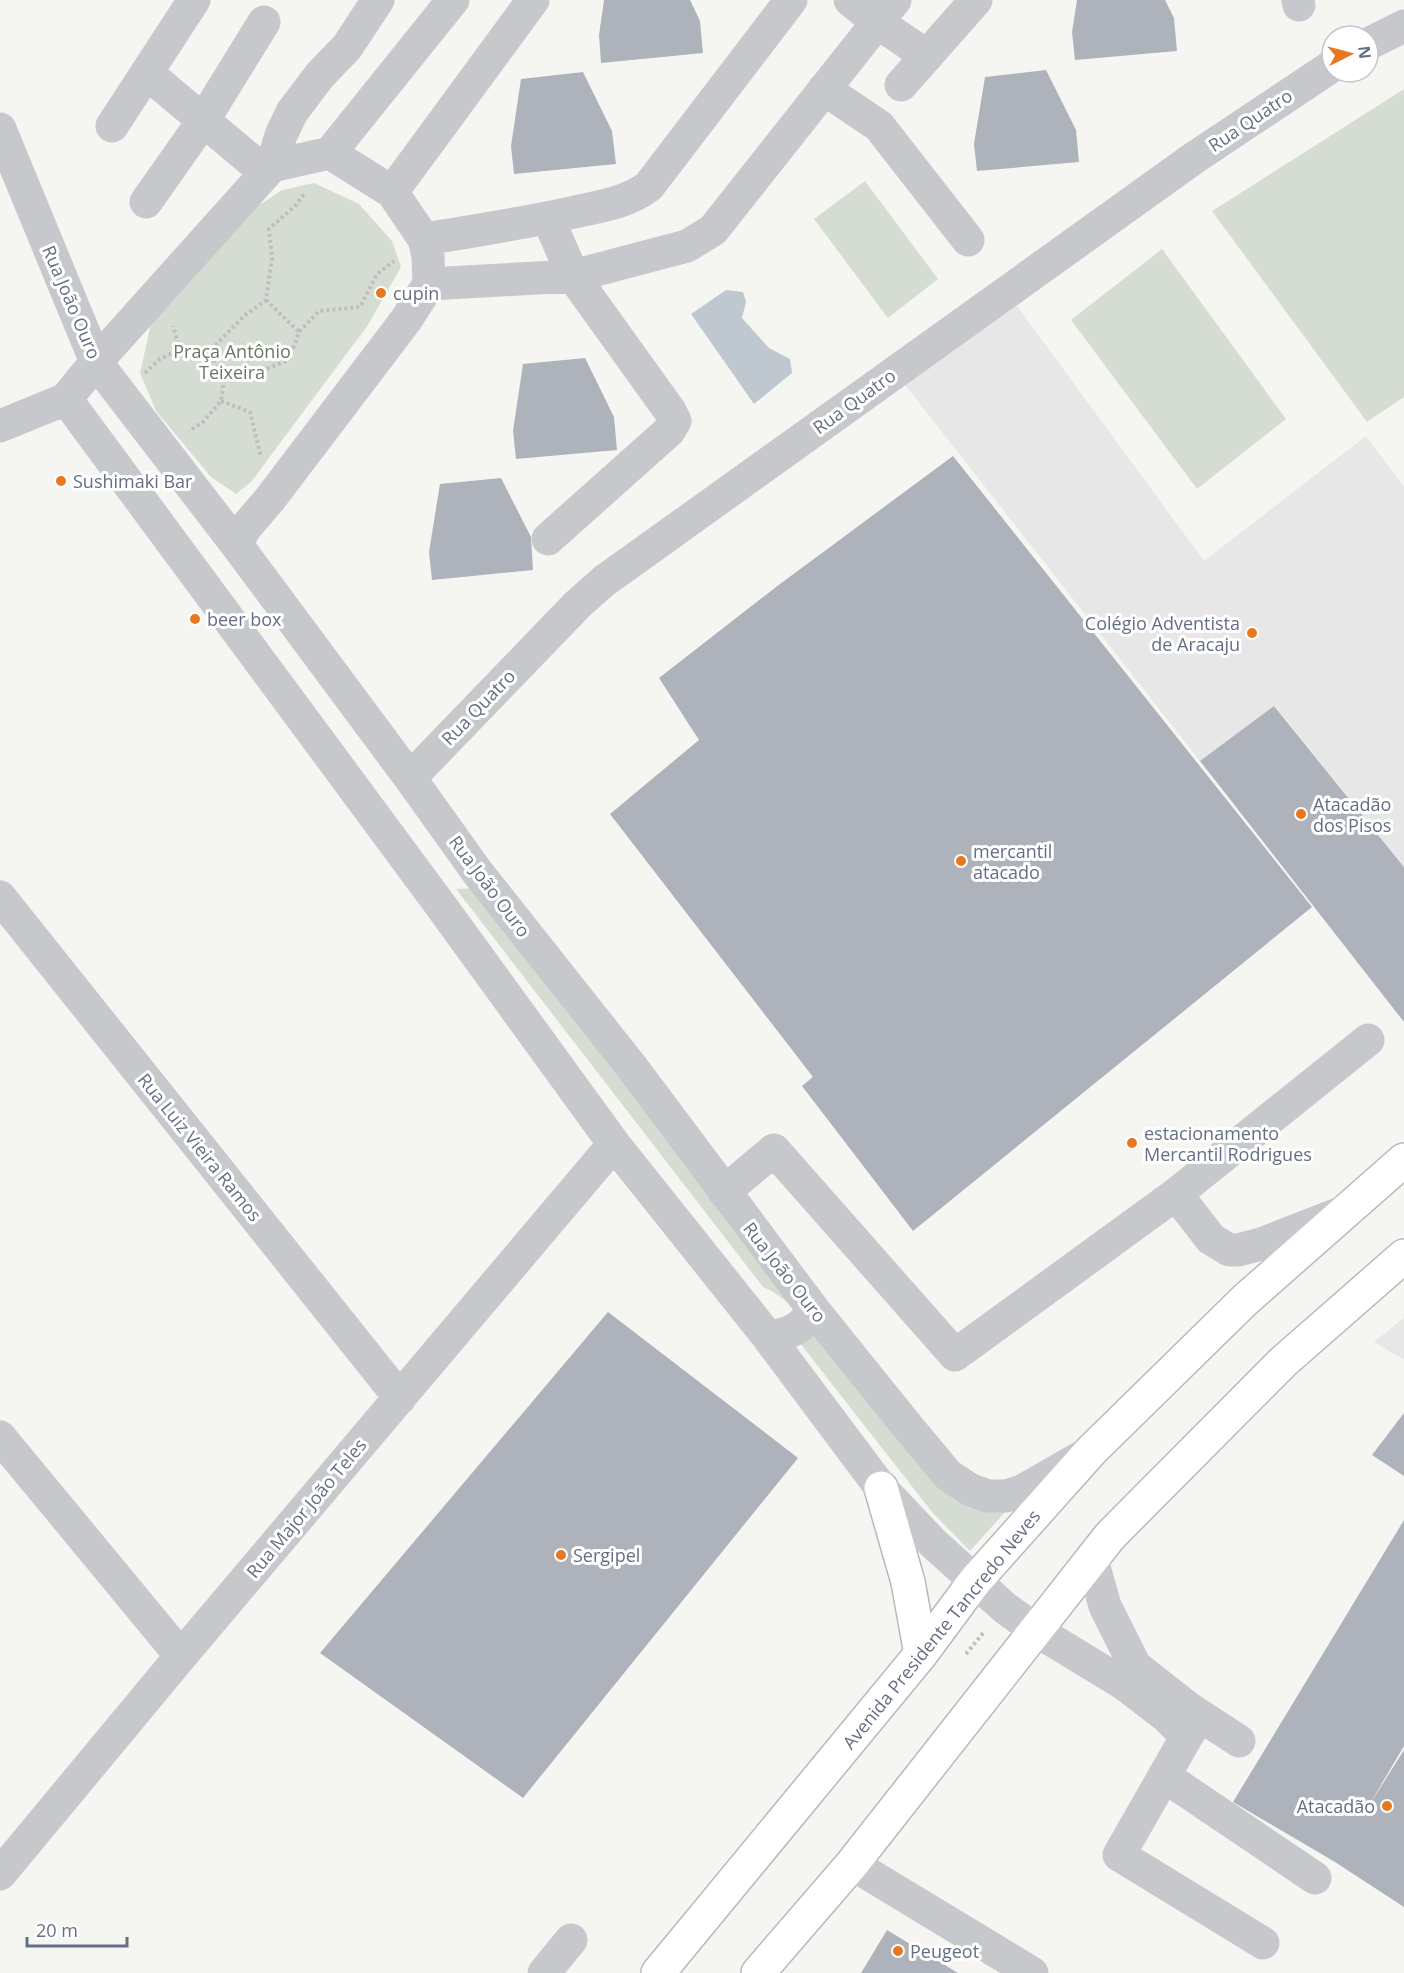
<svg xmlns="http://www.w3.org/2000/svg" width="1404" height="1973" font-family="'Open Sans',sans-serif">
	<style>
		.built { fill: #e6e7e6 }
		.green { fill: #d5ddd3 }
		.water { fill: #c0c8cf }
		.building { fill: #aeb3bb }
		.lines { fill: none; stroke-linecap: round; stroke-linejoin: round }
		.major-casing { stroke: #b6b9be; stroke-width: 36 }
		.path { stroke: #bdbec1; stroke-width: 4; stroke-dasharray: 3 3; stroke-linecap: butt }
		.minor { stroke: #c6c8cc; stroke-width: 33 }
		.major { stroke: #fff; stroke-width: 33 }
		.poi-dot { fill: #e87820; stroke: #fff; stroke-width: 2 }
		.labels { text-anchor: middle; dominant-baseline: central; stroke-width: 6; stroke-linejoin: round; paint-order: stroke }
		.street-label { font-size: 18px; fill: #646f84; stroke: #fff }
		.poi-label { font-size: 18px; fill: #646f84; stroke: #fff; text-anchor: start }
		.park-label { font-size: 18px; fill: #637b63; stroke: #fff }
	</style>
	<rect width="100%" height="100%" fill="#f5f6f2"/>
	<path class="built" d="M 1017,306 L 1204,561 L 1366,436 L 1404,487 L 1404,866 L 1275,706 L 1200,761 L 902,381 Z
		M 1404,1318 L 1404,1360 L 1374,1342 Z"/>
	<path class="green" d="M 1404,89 L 1404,397 L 1367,422 L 1212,211 Z
		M 865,181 L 938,279 L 888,318 L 814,219 Z
		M 314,183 L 359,204 L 392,241 L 401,267 L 368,325 L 251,482 L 236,494 L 211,477 L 156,411 L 140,373 L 152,319 L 258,206 L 282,190 Z
		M 1162,249 L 1286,419 L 1197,489 L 1071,320 Z
		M 481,888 L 794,1307 L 772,1291 L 763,1287 L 456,889 Z
		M 819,1320 L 952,1495 L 1007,1510 L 970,1551 L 932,1512 L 796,1338 Z"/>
	<path class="water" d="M 726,290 L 743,292 L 746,302 L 742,318 L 769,348 L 790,359 L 792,373 L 754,404 L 691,314 Z"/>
	<path class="building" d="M 604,0 L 690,0 L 700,21 L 703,53 L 601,63 L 599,35 Z
		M 1077,0 L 1165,0 L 1174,18 L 1177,51 L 1075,60 L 1072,32 Z
		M 1046,70 L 1076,130 L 1079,162 L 977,171 L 974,144 L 985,77 Z
		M 583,72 L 612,131 L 616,164 L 514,174 L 511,146 L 521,79 Z
		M 585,358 L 614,417 L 617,450 L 516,459 L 513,431 L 523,364 Z
		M 953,456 L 1312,907 L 913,1231 L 802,1086 L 813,1077 L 610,814 L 699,740 L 659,678 L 776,587 Z
		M 501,478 L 531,537 L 533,570 L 432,580 L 429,552 L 440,484 Z
		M 1274,706 L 1404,867 L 1404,1022 L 1200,761 Z
		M 608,1312 L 798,1458 L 523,1798 L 320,1653 Z
		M 1404,1413 L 1404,1476 L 1372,1455 Z
		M 1404,1520 L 1404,1746 L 1368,1807 L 1404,1750 L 1404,1907 L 1335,1862 L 1233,1802 Z
		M 887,1930 L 958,1973 L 861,1973 Z"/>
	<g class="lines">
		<g class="major-casing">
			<path id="major" d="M 881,1488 L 908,1582 L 921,1654
				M 658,1973 L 921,1654 L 975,1581 L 1091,1451 L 1245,1300 L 1404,1160
				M 758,1973 L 852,1864 L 1110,1536 L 1283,1362 L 1404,1256"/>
		</g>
		<path class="path" d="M 266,300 L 299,332
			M 180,349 L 207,354 L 225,372 L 221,401 L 203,422 L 189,431
			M 207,354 L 244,316 L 266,300 L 272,258 L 269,229 L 296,205 L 304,194
			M 225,372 L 266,369 L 289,360 L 299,332 L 319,311 L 360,307 L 377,274 L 394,261
			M 145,373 L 160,359 L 180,349 L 173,326
			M 221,401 L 250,412 L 261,457
			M 966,1654 L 984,1632"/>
		<path class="minor" d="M 850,0 L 877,22 L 927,56
			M 1298,0 L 1299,5
			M 1368,44 L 1404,26
			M 148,74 L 265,172
			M 901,85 L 976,0
			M 824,89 L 879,126 L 968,240
			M 112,126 L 194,0
			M 0,129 L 96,362 L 236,544 L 410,778 L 478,873 L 631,1066 L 813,1309 L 908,1427 L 948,1475 L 969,1489 L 987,1496 L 1006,1496 L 1022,1491 L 1083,1456
			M 272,166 L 330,153 L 453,0
			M 272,166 L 281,135 L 292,112 L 320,75 L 347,47 L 378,0
			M 392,192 L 533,0
			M 146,202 L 203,121 L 264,22
			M 424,239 C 474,231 525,223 575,212 C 601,206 627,203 649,186 L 791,0
			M 429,284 L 573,276 L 687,246 L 713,230 L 895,0
			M 66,399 L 441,906 L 614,1144 L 768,1337 L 881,1488 L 933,1543 L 1005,1608 L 1037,1631 L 1124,1684 L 1167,1717 L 1186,1736
			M 0,426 L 66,399 L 96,362 L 272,166
			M 548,539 L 669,431 L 675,421 L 670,411 L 573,276 L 548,218
			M 236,544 L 246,527 L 270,499 L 406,320 L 429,284 L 428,256 L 424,239 L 392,192 L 330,153
			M 410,778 L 578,604 L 604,581 L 1194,158 L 1332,66
			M 0,897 L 400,1398
			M 724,1192 L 774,1150 L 955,1355 L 1176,1194 L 1368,1040
			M 1176,1194 L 1211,1239 L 1229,1250 L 1238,1250 L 1261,1244 L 1343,1212
			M 768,1337 C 789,1334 803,1329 813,1309
			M 0,1437 L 181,1656
			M 1092,1560 L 1105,1606 L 1135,1666 L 1187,1707 L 1239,1741
			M 1199,1715 L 1119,1855 L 1263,1943
			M 1164,1776 L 1315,1878
			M 852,1864 L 1032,1973
			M 0,1874 L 181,1656 L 614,1144
			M 544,1973 L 571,1940"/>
		<use href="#major" class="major"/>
	</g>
	<g class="poi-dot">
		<circle cx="381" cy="293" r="6"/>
		<circle cx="61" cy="481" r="6"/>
		<circle cx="195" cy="619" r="6"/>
		<circle cx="1252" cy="633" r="6"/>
		<circle cx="1301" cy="814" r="6"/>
		<circle cx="961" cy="861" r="6"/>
		<circle cx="1132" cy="1143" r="6"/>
		<circle cx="561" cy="1555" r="6"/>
		<circle cx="1387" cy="1806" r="6"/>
		<circle cx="898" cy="1951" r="6"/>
	</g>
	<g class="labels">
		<g class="street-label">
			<text transform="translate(1250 120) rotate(-34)">Rua Quatro</text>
			<text transform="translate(72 302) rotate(67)">Rua João Ouro</text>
			<text transform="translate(854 401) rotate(-36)">Rua Quatro</text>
			<text transform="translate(478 707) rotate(-46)">Rua Quatro</text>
			<text transform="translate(490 886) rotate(53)">Rua João Ouro</text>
			<text transform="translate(200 1147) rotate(51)">Rua Luiz Vieira Ramos</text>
			<text transform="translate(785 1272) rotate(52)">Rua João Ouro</text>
			<text transform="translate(306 1508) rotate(-50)">Rua Major João Teles</text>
			<text transform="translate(941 1629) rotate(-51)">Avenida Presidente Tancredo Neves</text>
		</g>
		<g class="poi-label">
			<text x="393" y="293">cupin</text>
			<text x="73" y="481">Sushimaki Bar</text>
			<text x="207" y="619">beer box</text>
			<text x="1240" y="623" text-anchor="end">Colégio Adventista<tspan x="1240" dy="21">de Aracaju</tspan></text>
			<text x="1313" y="804">Atacadão<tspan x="1313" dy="21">dos Pisos</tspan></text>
			<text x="973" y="851">mercantil<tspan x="973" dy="21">atacado</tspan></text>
			<text x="1144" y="1133">estacionamento<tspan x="1144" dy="21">Mercantil Rodrigues</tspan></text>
			<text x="573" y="1555">Sergipel</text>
			<text x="1375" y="1806" text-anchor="end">Atacadão</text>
			<text x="910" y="1951">Peugeot</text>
		</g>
		<g class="park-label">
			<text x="232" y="351">Praça Antônio<tspan x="232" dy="21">Teixeira</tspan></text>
		</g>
	</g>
	<g transform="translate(1350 54) rotate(84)"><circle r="28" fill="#ffffff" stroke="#c1c5ce" stroke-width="1.5"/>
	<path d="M0-4.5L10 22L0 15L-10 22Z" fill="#e87820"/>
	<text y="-9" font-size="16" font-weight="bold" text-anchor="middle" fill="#646f84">N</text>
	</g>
	<path d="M27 1937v9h100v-9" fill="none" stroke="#646f84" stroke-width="3"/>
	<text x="36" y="1937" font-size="18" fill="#646f84" stroke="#ffffff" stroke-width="4.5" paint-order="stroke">20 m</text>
</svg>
